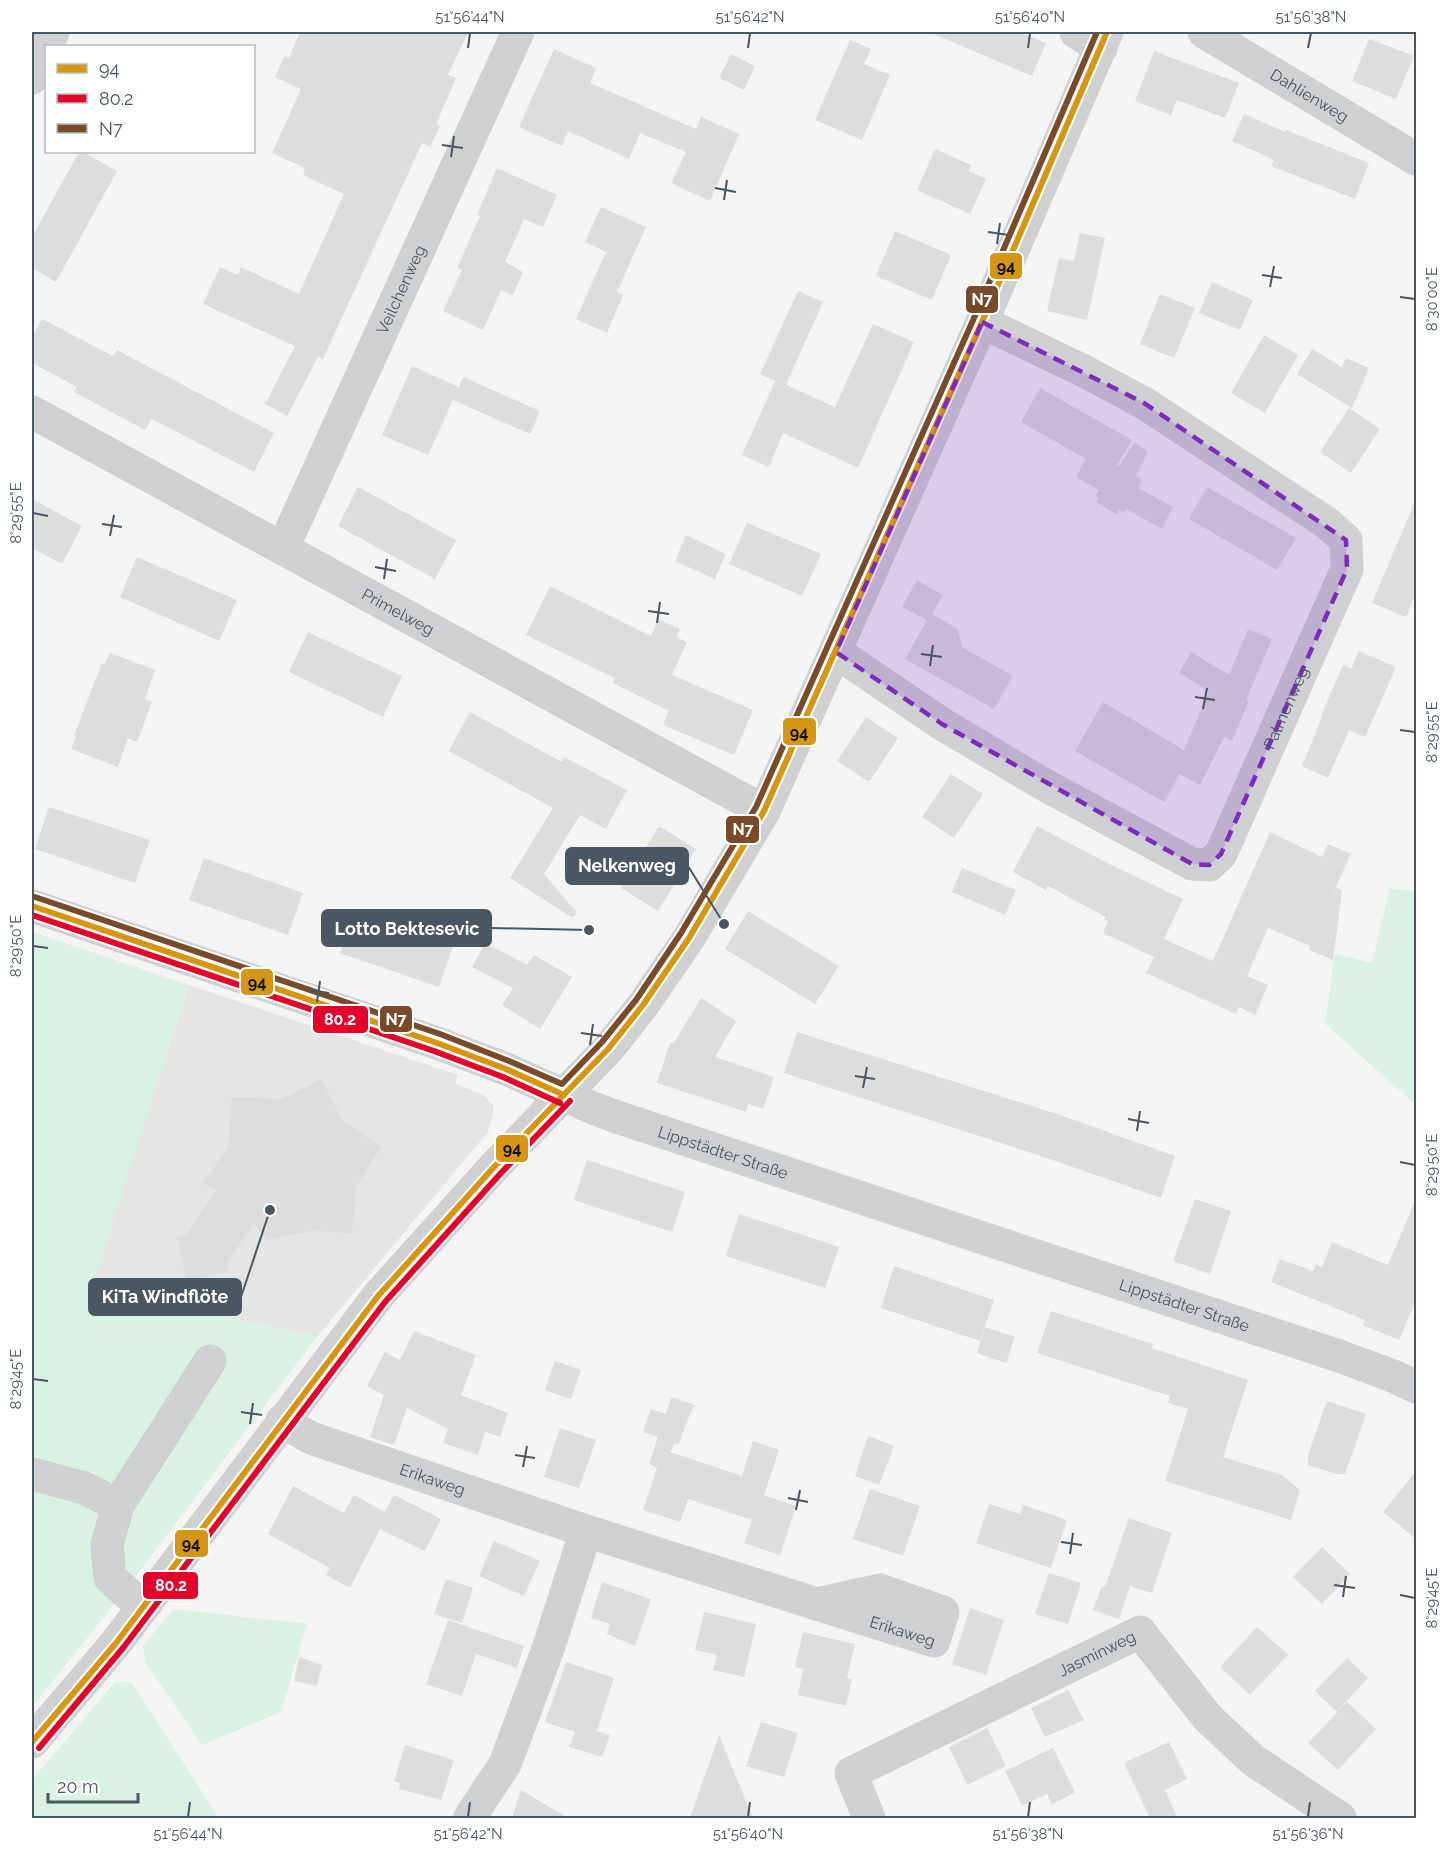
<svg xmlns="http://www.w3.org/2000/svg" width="1448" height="1850" font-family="Raleway,sans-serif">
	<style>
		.education { fill: #e6e5e6 }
		.green { fill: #d9f2e3 }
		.building { fill: #ddddde }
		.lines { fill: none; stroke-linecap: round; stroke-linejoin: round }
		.minor { stroke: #ced0d2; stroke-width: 33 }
		.bus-1-casing { stroke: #fff; stroke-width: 10 }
		.bus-2-casing { stroke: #fff; stroke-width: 10 }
		.bus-3-casing { stroke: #fff; stroke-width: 10 }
		.bus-1 { stroke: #d49613; stroke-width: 6 }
		.bus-2 { stroke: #e4002b; stroke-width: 6 }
		.bus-3 { stroke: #7a4b2a; stroke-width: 6 }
		.marked { fill: #7b2cbf; fill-opacity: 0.2; stroke: #7b2cbf; stroke-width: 4.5; stroke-dasharray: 12 8; stroke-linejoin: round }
		.ticks { fill: none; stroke: #4a5661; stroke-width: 2 }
		.labels { text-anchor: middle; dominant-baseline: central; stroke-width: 5; stroke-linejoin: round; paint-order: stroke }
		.street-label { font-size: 16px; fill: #4a5661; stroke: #fff }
		.leader { fill: none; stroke: #4a5661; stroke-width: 2 }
		.callout-dot { fill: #4a5661; stroke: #fff; stroke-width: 2 }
		.callout { fill: #4a5661; stroke: #4a5661; stroke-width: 2 }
		.callout-label { font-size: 18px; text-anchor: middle; font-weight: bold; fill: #fff }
		.line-badge { stroke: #fff; stroke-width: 2 }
		.badge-label { font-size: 16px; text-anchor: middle; font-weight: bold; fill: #fff }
		.pale-badge-label { font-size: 16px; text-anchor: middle; font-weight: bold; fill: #111 }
		.neatline { fill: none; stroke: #4a5661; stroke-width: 2 }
		.ticks-label { font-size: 15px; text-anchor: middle; fill: #4a5661 }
	</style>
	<rect width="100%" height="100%" fill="#f4f4f4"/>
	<path class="education" d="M 189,985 L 458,1075 L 455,1084 L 482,1094 L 493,1105 L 493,1115 L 488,1132 L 317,1337 L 91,1287 Z"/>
	<path class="green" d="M 1390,888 L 1416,891 L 1416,1105 L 1325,1024 L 1335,954 L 1372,963 Z
		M 32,932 L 189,985 L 92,1287 L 317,1337 L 116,1602 L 32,1707 Z
		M 173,1609 L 307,1624 L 281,1712 L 202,1745 L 145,1662 L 143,1646 Z
		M 116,1681 L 132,1683 L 217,1815 L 214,1818 L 32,1818 L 32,1780 Z"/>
	<path class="building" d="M 300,32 L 468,32 L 448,75 L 456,78 L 436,124 L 440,126 L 430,147 L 422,143 L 323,359 L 318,357 L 287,416 L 265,404 L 295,346 L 203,304 L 220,267 L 238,275 L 241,267 L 299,294 L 344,194 L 303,175 L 305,168 L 272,153 L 301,89 L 275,77 L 285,56 L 289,58 Z
		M 929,32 L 1019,32 L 1046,43 L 1032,76 Z
		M 1369,39 L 1414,56 L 1396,99 L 1352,81 Z
		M 850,40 L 871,49 L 864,64 L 890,75 L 862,140 L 815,120 Z
		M 554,49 L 596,68 L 590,83 L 696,129 L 701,117 L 739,134 L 710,201 L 671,183 L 686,152 L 640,133 L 629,159 L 568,131 L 562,146 L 519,127 Z
		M 1154,51 L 1239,83 L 1225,118 L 1177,100 L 1171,115 L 1135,101 Z
		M 731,54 L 755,66 L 744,90 L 719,78 Z
		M 1244,114 L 1285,132 L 1286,130 L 1369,163 L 1355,199 L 1271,166 L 1274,160 L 1232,141 Z
		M 935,149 L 971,165 L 969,171 L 986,179 L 970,214 L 917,190 Z
		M 79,152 L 83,152 L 117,171 L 56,282 L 32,268 L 32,237 Z
		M 497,168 L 557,195 L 543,227 L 524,219 L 505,262 L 523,272 L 513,295 L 501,290 L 483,330 L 443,311 L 462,270 L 457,268 L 480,216 L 477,215 Z
		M 601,207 L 646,227 L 617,292 L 623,295 L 607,333 L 576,319 L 606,252 L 585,242 Z
		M 895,231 L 951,255 L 932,300 L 876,276 Z
		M 1080,233 L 1105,238 L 1087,320 L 1047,311 L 1059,258 L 1074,261 Z
		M 1212,282 L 1253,300 L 1240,330 L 1199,313 Z
		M 798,291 L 823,302 L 786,385 L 835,407 L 873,324 L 914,342 L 858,468 L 783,433 L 769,467 L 742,455 L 775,381 L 760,374 Z
		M 1160,294 L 1195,308 L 1174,358 L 1140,344 Z
		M 42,319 L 113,356 L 117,350 L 274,433 L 254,472 L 152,419 L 145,430 L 74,392 L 77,387 L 32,363 L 32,338 Z
		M 1264,335 L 1298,355 L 1265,413 L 1231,393 Z
		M 1312,349 L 1342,367 L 1346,358 L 1369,368 L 1352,408 L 1297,374 Z
		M 412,366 L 459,387 L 463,377 L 540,411 L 530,434 L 453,400 L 428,455 L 382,435 Z
		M 1040,388 L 1132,440 L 1117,465 L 1119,466 L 1134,443 L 1148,451 L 1136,476 L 1142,480 L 1138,488 L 1173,507 L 1162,529 L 1126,509 L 1124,512 L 1119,510 L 1117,515 L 1096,502 L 1099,498 L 1095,496 L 1099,490 L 1076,477 L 1086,459 L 1021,422 Z
		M 1349,408 L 1380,429 L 1351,473 L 1320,452 Z
		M 358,487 L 456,540 L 435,579 L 338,526 Z
		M 1207,487 L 1296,538 L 1277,570 L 1189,519 Z
		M 32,499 L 82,526 L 62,564 L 32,548 Z
		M 1416,499 L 1416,592 L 1406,617 L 1372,603 Z
		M 747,523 L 821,554 L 802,596 L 729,564 Z
		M 686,535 L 726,554 L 715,579 L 675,561 Z
		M 137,557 L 237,600 L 219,641 L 120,597 Z
		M 917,580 L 943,595 L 932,614 L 958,629 L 962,647 L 1013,676 L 994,709 L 905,659 L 927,620 L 902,607 Z
		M 550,586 L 651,636 L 658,619 L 680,629 L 676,637 L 687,642 L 672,675 L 753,710 L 734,755 L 663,725 L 669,711 L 613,683 L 615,678 L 526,635 Z
		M 1248,629 L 1272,639 L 1246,700 L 1249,701 L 1232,741 L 1224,737 L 1200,785 L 1180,774 L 1164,802 L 1075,751 L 1103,702 L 1184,750 L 1209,691 L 1179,673 L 1191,652 L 1229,675 Z
		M 308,632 L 402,676 L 383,717 L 289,672 Z
		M 1359,651 L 1396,667 L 1365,737 L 1349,730 L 1328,778 L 1302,766 L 1322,717 L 1321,716 L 1343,665 L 1351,669 Z
		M 110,653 L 155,670 L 145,699 L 152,702 L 137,742 L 128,738 L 118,767 L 71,749 L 76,736 L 74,736 L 91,691 L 102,663 L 105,664 Z
		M 470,712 L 562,762 L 564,757 L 627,790 L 606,829 L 580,815 L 544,874 L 577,913 L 573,918 L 510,878 L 553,808 L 449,751 Z
		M 866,717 L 898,738 L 869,782 L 837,761 Z
		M 951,774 L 983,794 L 954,838 L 922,817 Z
		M 49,807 L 150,840 L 135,883 L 35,849 Z
		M 659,826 L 696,849 L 658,911 L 621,888 Z
		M 1037,826 L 1107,863 L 1183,899 L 1164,939 L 1213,961 L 1270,832 L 1322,857 L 1328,844 L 1351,854 L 1332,895 L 1336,888 L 1342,890 L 1333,960 L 1309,950 L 1310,946 L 1268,928 L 1247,976 L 1268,985 L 1255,1015 L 1239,1007 L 1236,1014 L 1181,989 L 1146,973 L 1154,957 L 1103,933 L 1108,921 L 1104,920 L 1106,917 L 1048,886 L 1046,890 L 1013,872 Z
		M 204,858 L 303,893 L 288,935 L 189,900 Z
		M 962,868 L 1016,890 L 1005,915 L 952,892 Z
		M 354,910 L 454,944 L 439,987 L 340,953 Z
		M 748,911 L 839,966 L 815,1004 L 725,949 Z
		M 485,943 L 527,965 L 534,955 L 572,977 L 540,1029 L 502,1005 L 513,988 L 472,967 Z
		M 701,998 L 736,1021 L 715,1057 L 774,1077 L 763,1109 L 748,1104 L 746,1112 L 657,1083 L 670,1043 L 674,1043 Z
		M 797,1032 L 1060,1115 L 1175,1156 L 1161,1198 L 1044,1157 L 784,1073 Z
		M 321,1079 L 343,1121 L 381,1147 L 356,1187 L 352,1233 L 311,1231 L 267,1240 L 254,1223 L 227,1263 L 229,1272 L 187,1281 L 177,1237 L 185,1236 L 216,1191 L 203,1183 L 228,1147 L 232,1097 L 282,1099 Z
		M 587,1160 L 685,1192 L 672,1232 L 574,1200 Z
		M 1195,1199 L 1231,1211 L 1210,1274 L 1173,1261 Z
		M 1416,1199 L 1416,1300 L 1399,1340 L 1363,1325 L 1365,1320 L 1271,1282 L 1280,1259 L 1313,1271 L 1316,1264 L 1322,1267 L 1332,1242 L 1388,1265 Z
		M 739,1214 L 839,1247 L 825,1288 L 726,1256 Z
		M 894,1266 L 994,1300 L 980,1341 L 881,1308 Z
		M 1051,1311 L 1153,1344 L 1152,1348 L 1248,1380 L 1223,1457 L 1282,1475 L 1300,1490 L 1291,1520 L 1165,1481 L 1188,1409 L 1168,1403 L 1170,1396 L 1037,1353 Z
		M 985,1327 L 1015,1337 L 1006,1363 L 977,1353 Z
		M 414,1331 L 476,1355 L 461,1395 L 508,1413 L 500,1437 L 485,1432 L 478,1455 L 443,1443 L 448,1429 L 407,1408 L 394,1445 L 370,1437 L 384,1395 L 367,1386 L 385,1352 L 400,1360 Z
		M 555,1361 L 581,1370 L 571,1399 L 545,1390 Z
		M 671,1397 L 695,1405 L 687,1421 L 679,1444 L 675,1443 L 670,1452 L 742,1476 L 753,1441 L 779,1450 L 764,1495 L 796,1506 L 780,1555 L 744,1543 L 752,1520 L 688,1499 L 680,1522 L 643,1510 L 657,1468 L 649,1464 L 658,1437 L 643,1432 L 651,1409 L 666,1414 Z
		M 1327,1401 L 1366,1414 L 1345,1474 L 1336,1474 L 1308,1465 L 1308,1455 Z
		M 560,1428 L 596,1440 L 579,1488 L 544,1477 Z
		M 868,1436 L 894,1446 L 879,1485 L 855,1476 Z
		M 1416,1471 L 1416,1539 L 1383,1512 Z
		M 293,1486 L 344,1513 L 354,1495 L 385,1512 L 394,1495 L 441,1519 L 425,1551 L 380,1529 L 350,1588 L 326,1575 L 330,1568 L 268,1534 Z
		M 870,1489 L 920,1506 L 903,1556 L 853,1539 Z
		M 989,1504 L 1020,1514 L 1023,1505 L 1067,1520 L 1051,1568 L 976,1543 Z
		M 1129,1518 L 1172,1533 L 1152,1593 L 1130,1586 L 1119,1619 L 1093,1610 L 1102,1586 L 1105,1587 Z
		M 494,1541 L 540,1561 L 524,1596 L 479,1576 Z
		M 1322,1547 L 1350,1574 L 1322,1604 L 1293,1577 Z
		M 1049,1573 L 1081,1583 L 1068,1624 L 1035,1614 Z
		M 446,1579 L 473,1588 L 462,1623 L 434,1614 Z
		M 602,1582 L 651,1599 L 635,1646 L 607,1634 L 610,1624 L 591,1618 Z
		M 970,1608 L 1004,1620 L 986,1675 L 952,1664 Z
		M 704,1612 L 756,1624 L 744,1677 L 713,1670 L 717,1655 L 695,1650 Z
		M 448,1620 L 524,1646 L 517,1668 L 476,1654 L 462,1696 L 426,1684 Z
		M 1257,1627 L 1288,1655 L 1250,1695 L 1220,1667 Z
		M 803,1632 L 855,1644 L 847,1678 L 852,1679 L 846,1706 L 798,1695 L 803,1669 L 795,1667 Z
		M 299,1657 L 322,1665 L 317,1686 L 294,1681 Z
		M 1347,1658 L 1368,1678 L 1337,1712 L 1315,1691 Z
		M 566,1662 L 614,1678 L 597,1731 L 610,1735 L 602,1757 L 569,1747 L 575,1732 L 545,1722 Z
		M 1068,1690 L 1084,1720 L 1045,1737 L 1031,1708 Z
		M 1347,1702 L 1376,1729 L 1338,1770 L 1308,1743 Z
		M 761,1722 L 798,1733 L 784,1777 L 746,1766 Z
		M 987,1728 L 1006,1766 L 967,1785 L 949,1747 Z
		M 719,1735 L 753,1818 L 690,1818 Z
		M 1169,1742 L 1187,1779 L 1165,1790 L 1178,1818 L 1150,1818 L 1124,1763 Z
		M 405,1745 L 454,1760 L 441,1800 L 399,1789 L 400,1783 L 394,1781 Z
		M 1053,1748 L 1075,1793 L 1052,1804 L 1047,1794 L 1022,1806 L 1005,1771 Z
		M 521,1790 L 568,1818 L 512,1818 Z"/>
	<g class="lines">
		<g class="minor">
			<path d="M 1076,32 L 1101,48"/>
			<path id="s1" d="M 1204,32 L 1416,159"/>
			<path d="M 32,78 L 53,32"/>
			<path id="s2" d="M 32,412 L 764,811"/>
			<path id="s3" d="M 283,548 L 518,32"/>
			<path id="s4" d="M 836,652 L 942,724 L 1043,784 L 1192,864 L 1209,865 L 1221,854 L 1347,569 L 1346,540 L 1327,523 L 1144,403 L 1084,371 L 982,322"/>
			<path id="s5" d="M 32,906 L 437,1043 L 506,1069 L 593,1108 L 617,1117 L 1339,1356 L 1393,1376 L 1416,1387"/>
			<path id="s6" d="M 282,1421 L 311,1438 L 586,1531 L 934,1641 L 943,1612 L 880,1590 L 816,1604"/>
			<path d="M 32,1474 L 84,1488 L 118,1505"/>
			<path d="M 142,1606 L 110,1578 L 107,1545 L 118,1505 L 210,1361"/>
			<path d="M 32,1742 L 116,1643 L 378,1296 L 494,1167 L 609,1048 L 643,1005 L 689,938 L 764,811 L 982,322 L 1107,32"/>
			<path d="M 470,1817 L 505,1764 L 548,1649 L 586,1531"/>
			<path id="s7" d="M 869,1818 L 851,1773 L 1140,1632 L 1208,1718 L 1253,1760 L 1340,1818"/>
		</g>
		<g class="bus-1-casing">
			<path id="bus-1" d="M 32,906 L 437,1043 L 506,1069 L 564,1095
				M 32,1742 L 116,1643 L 378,1296 L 494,1167 L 609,1048 L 643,1005 L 689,938 L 764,811 L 982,322 L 1107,32"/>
		</g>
		<g class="bus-2-casing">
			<path id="bus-2" d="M 32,915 L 434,1051 L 503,1077 L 560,1103
				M 39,1748 L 123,1648 L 385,1302 L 501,1173 L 570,1101"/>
		</g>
		<g class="bus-3-casing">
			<path id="bus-3" d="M 35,897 L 440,1034 L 509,1061 L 562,1084 L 602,1042 L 636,1000 L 681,933 L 756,807 L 974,318 L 1097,32"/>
		</g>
		<use href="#bus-1" class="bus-1"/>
		<use href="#bus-2" class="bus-2"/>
		<use href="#bus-3" class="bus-3"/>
	</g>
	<path class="marked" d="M 982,322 L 1144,403 L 1346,540 L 1347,569 L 1221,854 L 1209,865 L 1192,864 L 942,724 L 836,652 Z"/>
	<path class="ticks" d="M 468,48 L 470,33M 748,48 L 750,33M 1028,48 L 1030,33M 1308,48 L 1311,33M 442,145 L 463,148M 451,157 L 454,136M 715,188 L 736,192M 724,200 L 727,180M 988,232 L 1009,235M 997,244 L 1000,223M 1262,275 L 1282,278M 1270,287 L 1274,266M 1400,297 L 1415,299M 33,513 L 48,516M 102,524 L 122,527M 110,536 L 114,515M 375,567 L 396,571M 384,579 L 387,559M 648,611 L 669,614M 657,623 L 660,602M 921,654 L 942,657M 930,666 L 933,645M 1195,697 L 1215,700M 1203,709 L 1207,688M 1400,730 L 1415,732M 33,946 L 48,948M 308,990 L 329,993M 317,1002 L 320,981M 581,1033 L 602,1036M 590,1045 L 593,1024M 855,1076 L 875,1079M 863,1088 L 867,1067M 1128,1119 L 1149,1123M 1137,1131 L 1140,1111M 1400,1162 L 1415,1165M 33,1379 L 48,1381M 241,1412 L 262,1415M 250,1424 L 253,1403M 515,1455 L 535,1458M 523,1467 L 527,1446M 788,1498 L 808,1502M 796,1510 L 800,1490M 1061,1542 L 1082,1545M 1070,1554 L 1073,1533M 1334,1585 L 1355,1588M 1400,1595 L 1415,1598M 1343,1597 L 1346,1576M 188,1817 L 190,1802M 468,1817 L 470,1802M 748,1817 L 750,1802M 1028,1817 L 1030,1802M 1308,1817 L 1310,1802"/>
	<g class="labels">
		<g class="street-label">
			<text stroke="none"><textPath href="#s1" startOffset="123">Dahlienweg</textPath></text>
			<text stroke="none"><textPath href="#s3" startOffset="284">Veilchenweg</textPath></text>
			<text stroke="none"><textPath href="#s2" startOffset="417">Primelweg</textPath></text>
			<text stroke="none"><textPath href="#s4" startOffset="608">Palmenweg</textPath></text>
			<text stroke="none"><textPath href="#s5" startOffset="734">Lippstädter Straße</textPath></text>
			<text stroke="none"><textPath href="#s5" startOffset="1220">Lippstädter Straße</textPath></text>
			<text stroke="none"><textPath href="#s6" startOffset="162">Erikaweg</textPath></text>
			<text stroke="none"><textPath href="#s6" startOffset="656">Erikaweg</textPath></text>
			<text stroke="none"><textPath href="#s7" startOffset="322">Jasminweg</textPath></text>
		</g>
	</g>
	<path class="leader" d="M724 924L688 866M589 930L491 928M270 1210L241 1297"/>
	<g class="callout-dot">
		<circle cx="724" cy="924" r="6"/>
		<circle cx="589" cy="930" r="6"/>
		<circle cx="270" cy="1210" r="6"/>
	</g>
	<g class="callout">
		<rect x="566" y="848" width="122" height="36" rx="6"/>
		<rect x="322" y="910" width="169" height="36" rx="6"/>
		<rect x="89" y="1279" width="152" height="36" rx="6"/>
	</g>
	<g class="callout-label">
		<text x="627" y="872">Nelkenweg</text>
		<text x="407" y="935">Lotto Bektesevic</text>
		<text x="165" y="1303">KiTa Windflöte</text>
	</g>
	<g class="line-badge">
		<rect x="989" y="252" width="34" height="28" rx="6" fill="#d49613"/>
		<rect x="965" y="285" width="34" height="29" rx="6" fill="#7a4b2a"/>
		<rect x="782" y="717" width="35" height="29" rx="6" fill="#d49613"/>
		<rect x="725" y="815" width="35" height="29" rx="6" fill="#7a4b2a"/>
		<rect x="240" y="968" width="34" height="28" rx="6" fill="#d49613"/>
		<rect x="379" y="1005" width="34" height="28" rx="6" fill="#7a4b2a"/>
		<rect x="312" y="1005" width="57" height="29" rx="6" fill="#e4002b"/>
		<rect x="495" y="1134" width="34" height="29" rx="6" fill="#d49613"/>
		<rect x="174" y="1529" width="35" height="29" rx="6" fill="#d49613"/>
		<rect x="142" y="1571" width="57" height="29" rx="6" fill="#e4002b"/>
	</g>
	<g class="badge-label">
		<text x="982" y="305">N7</text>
		<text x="743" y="835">N7</text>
		<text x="396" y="1025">N7</text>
		<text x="340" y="1025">80.2</text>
		<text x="171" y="1591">80.2</text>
	</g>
	<g class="pale-badge-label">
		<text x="1006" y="272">94</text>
		<text x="799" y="738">94</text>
		<text x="257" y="988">94</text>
		<text x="512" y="1154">94</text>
		<text x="191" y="1549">94</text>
	</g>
	<rect width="1448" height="1850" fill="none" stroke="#ffffff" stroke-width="66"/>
	<rect x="45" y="45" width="210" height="108" fill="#ffffff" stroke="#b7bbc0" stroke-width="1.5"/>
	<rect x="57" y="64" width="30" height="9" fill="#d49613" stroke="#b7bbc0" stroke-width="1.5"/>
	<text x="99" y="75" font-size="18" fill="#4a5661">94</text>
	<rect x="57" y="94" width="30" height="9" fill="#e4002b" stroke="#b7bbc0" stroke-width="1.5"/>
	<text x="99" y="105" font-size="18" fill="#4a5661">80.2</text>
	<rect x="57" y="124" width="30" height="9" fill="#7a4b2a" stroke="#b7bbc0" stroke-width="1.5"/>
	<text x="99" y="135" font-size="18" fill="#4a5661">N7</text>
	<path d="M48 1793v9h90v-9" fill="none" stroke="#4a5661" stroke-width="3"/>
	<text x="57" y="1793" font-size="18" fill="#4a5661" stroke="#ffffff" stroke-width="4.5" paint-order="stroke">20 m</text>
	<rect x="33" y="33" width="1382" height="1784" class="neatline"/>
	<g class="ticks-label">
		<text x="470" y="22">51°56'44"N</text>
		<text x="750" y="22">51°56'42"N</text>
		<text x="1030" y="22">51°56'40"N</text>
		<text x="1311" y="22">51°56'38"N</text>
		<text transform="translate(1432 299) rotate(-90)" y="5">8°30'00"E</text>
		<text transform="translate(16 513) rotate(-90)" y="5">8°29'55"E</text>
		<text transform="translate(1432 732) rotate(-90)" y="5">8°29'55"E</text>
		<text transform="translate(16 946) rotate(-90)" y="5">8°29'50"E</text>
		<text transform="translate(1432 1165) rotate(-90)" y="5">8°29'50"E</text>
		<text transform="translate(16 1379) rotate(-90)" y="5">8°29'45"E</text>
		<text transform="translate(1432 1598) rotate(-90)" y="5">8°29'45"E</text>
		<text x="188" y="1839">51°56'44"N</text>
		<text x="468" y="1839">51°56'42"N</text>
		<text x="748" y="1839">51°56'40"N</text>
		<text x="1028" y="1839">51°56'38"N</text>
		<text x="1308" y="1839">51°56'36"N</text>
	</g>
</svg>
